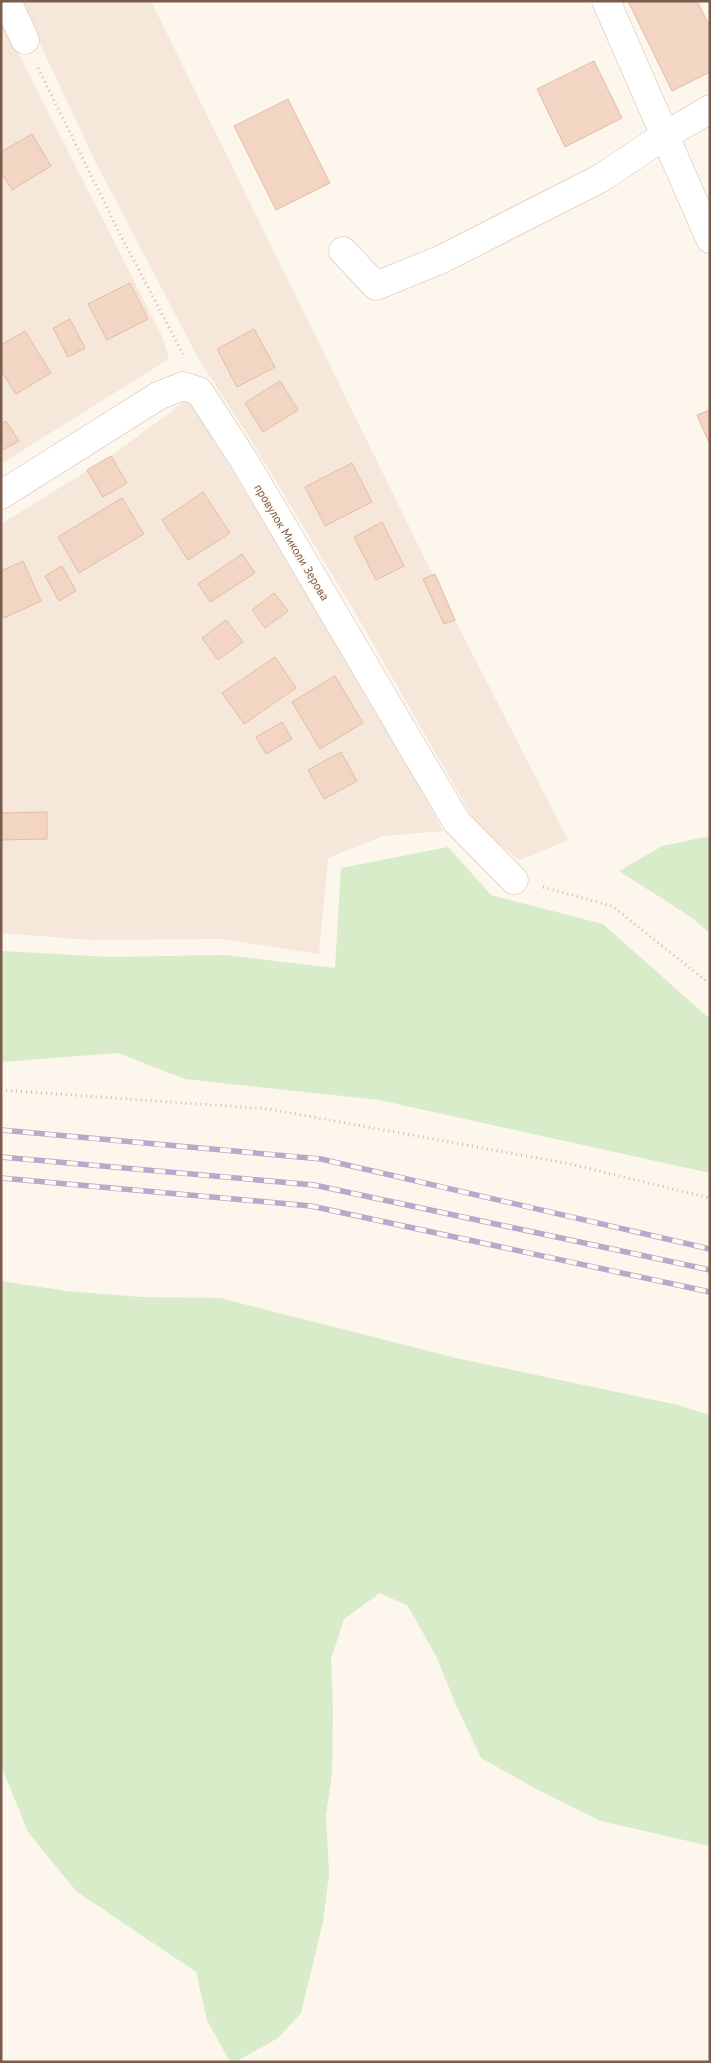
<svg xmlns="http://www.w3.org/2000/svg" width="711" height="2063" font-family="'PT Sans',sans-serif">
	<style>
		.residential { fill: #f5e8da }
		.green { fill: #d8ecc9 }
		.building { fill: #f3d5c3; stroke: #e6bba3 }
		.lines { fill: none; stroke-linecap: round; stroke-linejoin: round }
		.minor-casing { stroke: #d1beb0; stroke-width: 29 }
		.path { stroke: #d9b8a5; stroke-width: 3; stroke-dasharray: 1 4; stroke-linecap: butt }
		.minor { stroke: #fff; stroke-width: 28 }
		.rail-casing { stroke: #b9a8c9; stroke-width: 5.5 }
		.rail { stroke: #fffaf3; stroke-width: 4; stroke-dasharray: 11; stroke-linecap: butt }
		.labels { text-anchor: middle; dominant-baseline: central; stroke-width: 4; stroke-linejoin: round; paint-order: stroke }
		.street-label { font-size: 12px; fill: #7a5c4d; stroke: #fffaf3 }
	</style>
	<rect width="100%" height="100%" fill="#fdf6ec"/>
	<path class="residential" d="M 20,1 L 151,1 L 455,620 L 568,840 L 520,860 L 497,843 L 471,815 L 360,621 L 256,448 L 198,358 L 93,157 Z
		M 1,19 L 163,338 L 169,359 L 1,464 Z
		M 188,399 L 379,709 L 443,831 L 383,836 L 328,858 L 319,954 L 221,939 L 90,940 L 1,933 L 1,524 L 111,456 Z"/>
	<path class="green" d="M 710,836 L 710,934 L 694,919 L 619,871 L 662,846 Z
		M 448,847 L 491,895 L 603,924 L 710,1019 L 710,1173 L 379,1100 L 185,1079 L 118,1053 L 1,1062 L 1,951 L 111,957 L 224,955 L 335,968 L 341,868 Z
		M 1,1281 L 67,1291 L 141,1297 L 220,1298 L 456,1358 L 678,1405 L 710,1415 L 710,1846 L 601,1821 L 540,1791 L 481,1758 L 457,1707 L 436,1656 L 408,1606 L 380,1593 L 344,1619 L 331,1659 L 333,1709 L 332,1774 L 326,1815 L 329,1874 L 323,1922 L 301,2013 L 278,2038 L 235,2062 L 230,2062 L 207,2020 L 196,1972 L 76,1891 L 28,1832 L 1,1766 Z"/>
	<path class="building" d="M 628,1 L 697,1 L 710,27 L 710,72 L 672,91 Z
		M 594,61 L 622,118 L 565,147 L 537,89 Z
		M 288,99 L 330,183 L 276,210 L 234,126 Z
		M 32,134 L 51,166 L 12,190 L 1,172 L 1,152 Z
		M 130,283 L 148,319 L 107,340 L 88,304 Z
		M 70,319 L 85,348 L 68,357 L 53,328 Z
		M 254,329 L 275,367 L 237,387 L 217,349 Z
		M 25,331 L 51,373 L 16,394 L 1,371 L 1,345 Z
		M 280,381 L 298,410 L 263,432 L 245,403 Z
		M 710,410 L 710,445 L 697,415 Z
		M 6,421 L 19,441 L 1,451 L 1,424 Z
		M 111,456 L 127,483 L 103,497 L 87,470 Z
		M 352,463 L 372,502 L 325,526 L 305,487 Z
		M 203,492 L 230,533 L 188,560 L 162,520 Z
		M 122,498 L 144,534 L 79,573 L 58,537 Z
		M 382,522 L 404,566 L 376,580 L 354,537 Z
		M 242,554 L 255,573 L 210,602 L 198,584 Z
		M 23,561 L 41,601 L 4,618 L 1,612 L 1,571 Z
		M 62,566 L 76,591 L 59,601 L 45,576 Z
		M 435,574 L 455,620 L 444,624 L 423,579 Z
		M 274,593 L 288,611 L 265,628 L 252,610 Z
		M 226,620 L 243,642 L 218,660 L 202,638 Z
		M 275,657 L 296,688 L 244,724 L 222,693 Z
		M 335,676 L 363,723 L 320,749 L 292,702 Z
		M 282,722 L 292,739 L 266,754 L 256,737 Z
		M 341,752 L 357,781 L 324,799 L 308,770 Z
		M 47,812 L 47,839 L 1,840 L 1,813 Z"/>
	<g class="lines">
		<g class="minor-casing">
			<path id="minor" d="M 7,1 L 25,40
				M 606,1 L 710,239
				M 343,251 L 376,286 L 442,259 L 601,178 L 664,136 L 710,109
				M 1,495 L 158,396 L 183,386 L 199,391 L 245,462 L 456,821 L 514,880"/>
		</g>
		<path class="path" d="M 38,68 L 120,234 L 183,354
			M 543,887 L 612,906 L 710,984
			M 1,1090 L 269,1109 L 570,1164 L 710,1198"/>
		<use href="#minor" class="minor"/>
		<g class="rail-casing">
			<path id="rail" d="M 1,1130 L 321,1159 L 710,1249
				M 1,1157 L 314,1185 L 710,1270
				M 1,1178 L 311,1206 L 710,1292"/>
		</g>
		<use href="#rail" class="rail"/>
	</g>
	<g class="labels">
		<g class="street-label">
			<text transform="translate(292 542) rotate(59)">провулок Миколи Зерова</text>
		</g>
	</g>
	<rect width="711" height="2063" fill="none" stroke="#7a5c4d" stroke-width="5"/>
</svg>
